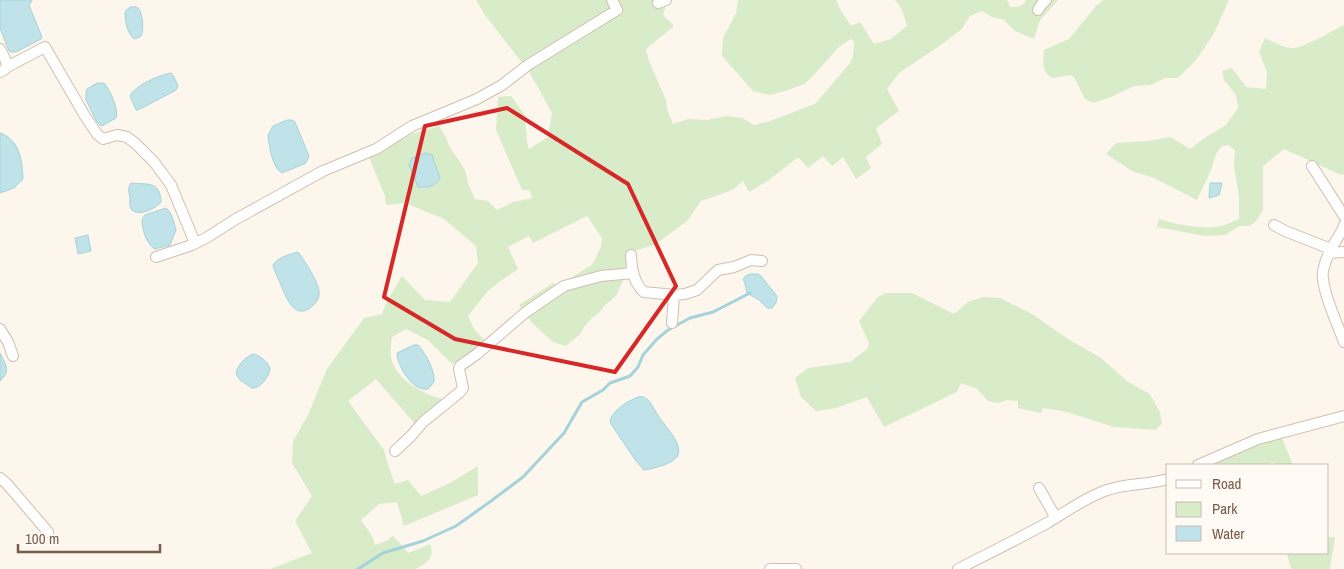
<svg xmlns="http://www.w3.org/2000/svg" width="1344" height="569" font-family="'Archivo Narrow',sans-serif">
	<style>
		.green { fill: #d8ecc9 }
		.water { fill: #bfe3e8; stroke: #a5d3da }
		.lines { fill: none; stroke-linecap: round; stroke-linejoin: round }
		.stream { stroke: #a5d3da; stroke-width: 3 }
		.minor-casing { stroke: #d1beb0; stroke-width: 12 }
		.minor { stroke: #fff; stroke-width: 10 }
		.marked { fill: none; stroke: #d62828; stroke-width: 4; stroke-linejoin: round }
	</style>
	<rect width="100%" height="100%" fill="#fdf6ec"/>
	<path class="green" d="M 476,0 L 666,0 L 665,9 L 663,15 L 674,26 L 646,49 L 649,61 L 666,100 L 667,109 L 673,124 L 689,119 L 707,120 L 727,116 L 742,118 L 754,125 L 770,121 L 815,104 L 850,63 L 853,56 L 854,42 L 851,39 L 839,47 L 812,77 L 804,84 L 785,91 L 769,95 L 753,91 L 722,56 L 723,38 L 736,13 L 738,0 L 836,0 L 840,9 L 851,26 L 860,22 L 874,44 L 891,39 L 907,26 C 904,17 902,6 895,0 L 1007,0 L 1010,7 C 1017,7 1023,7 1026,0 L 1058,0 L 1040,20 L 1034,39 L 1015,31 L 1004,20 L 992,17 L 982,11 L 970,16 L 962,29 L 938,47 L 899,73 L 887,89 L 899,111 L 876,128 L 882,144 L 866,157 L 871,168 L 856,179 L 843,157 L 832,166 L 823,156 L 808,168 L 798,157 L 769,180 L 749,192 L 743,181 L 732,190 L 701,201 L 688,220 L 656,244 L 632,252 L 628,270 L 616,296 L 605,305 L 599,313 L 592,318 L 584,327 L 580,334 L 566,346 L 553,342 L 532,323 L 519,305 L 553,283 L 557,286 L 592,265 L 601,247 L 602,238 L 587,216 L 533,243 L 529,236 L 508,247 L 518,269 L 499,282 L 487,292 L 468,316 L 475,331 L 486,341 L 469,355 L 452,364 L 428,340 L 406,329 L 392,337 C 391,343 390,351 391,357 C 395,380 425,395 445,400 L 415,424 L 376,379 L 348,401 L 384,450 L 389,468 L 395,484 L 408,480 L 421,496 L 450,483 L 478,466 L 478,495 L 404,526 L 397,502 L 379,504 L 361,520 L 372,536 L 375,545 L 386,541 L 393,536 L 409,553 L 430,544 C 435,559 427,562 416,569 L 270,569 L 312,553 L 295,521 L 312,496 L 292,463 L 293,441 L 308,415 L 327,369 L 364,318 L 382,314 L 387,301 L 402,276 L 425,300 L 450,302 L 478,263 L 476,246 L 444,219 L 405,203 L 386,205 L 385,196 L 369,157 L 411,134 L 439,126 L 446,137 L 449,146 L 465,170 L 469,186 L 475,199 L 488,201 L 497,210 L 513,202 L 533,198 L 529,190 L 522,190 L 496,130 L 498,97 L 511,96 L 525,115 L 527,142 L 529,149 L 548,137 L 552,113 L 530,73 L 485,15 Z
		M 1103,0 L 1229,0 L 1213,35 L 1196,60 L 1178,78 L 1165,78 L 1150,85 L 1134,86 L 1111,97 L 1093,103 L 1085,99 L 1074,77 L 1070,75 L 1052,78 C 1041,71 1043,62 1044,50 L 1069,39 L 1096,6 Z
		M 1344,25 L 1344,174 L 1341,175 L 1284,149 L 1263,166 L 1263,210 L 1256,221 L 1250,226 L 1240,226 L 1225,235 L 1205,236 L 1157,227 L 1159,219 C 1172,224 1203,229 1216,227 C 1224,226 1232,222 1239,219 L 1239,196 L 1234,166 L 1235,150 L 1228,145 L 1222,146 L 1216,154 L 1211,170 L 1197,200 L 1154,178 L 1132,171 L 1106,154 L 1116,143 L 1147,141 L 1171,137 L 1190,149 L 1206,137 L 1226,125 L 1238,108 L 1236,95 L 1224,80 L 1222,71 L 1232,68 L 1246,87 L 1266,89 L 1267,72 L 1259,52 L 1265,38 C 1273,42 1282,47 1291,48 C 1300,50 1334,30 1344,25 Z
		M 886,293 L 912,293 L 954,314 L 968,302 L 983,297 L 1000,298 L 1032,314 L 1068,339 L 1101,358 L 1128,382 L 1150,394 L 1160,412 L 1162,423 L 1156,430 L 1114,427 L 1067,412 L 1043,408 L 1041,413 L 1018,408 L 1018,401 L 1007,400 L 998,403 L 988,401 L 977,389 L 961,383 L 957,392 L 884,427 L 867,397 L 836,408 L 816,411 L 801,397 L 795,378 L 808,368 L 850,362 L 867,349 L 869,343 L 859,321 L 878,297 Z
		M 1282,438 L 1293,465 L 1276,465 L 1274,462 L 1266,465 L 1211,465 L 1266,442 Z
		M 1328,537 L 1335,537 L 1330,568 L 1329,569 L 1291,569 L 1287,553 L 1328,553 Z"/>
	<path class="water" d="M 0,0 L 32,0 L 32,1 L 29,5 L 42,37 L 41,39 L 16,52 L 12,52 L 9,51 L 0,28 Z
		M 130,7 C 133,7 135,6 138,8 C 143,12 144,32 141,36 C 139,38 136,38 134,39 C 128,34 125,22 125,14 C 125,10 127,10 130,7 Z
		M 171,73 L 174,77 L 178,86 L 176,90 L 142,108 L 137,110 L 136,110 L 130,96 C 134,86 159,75 171,73 Z
		M 97,83 L 104,83 C 110,90 119,109 116,118 L 102,126 L 100,125 L 97,122 L 86,100 L 86,92 L 87,89 Z
		M 287,120 L 292,120 L 295,122 L 309,156 L 306,163 L 282,173 C 272,168 269,145 268,135 L 273,126 Z
		M 0,133 C 20,140 22,160 23,179 L 14,188 L 0,193 Z
		M 425,153 L 432,155 L 440,178 C 435,187 427,188 418,187 L 409,165 L 412,158 Z
		M 131,183 C 147,185 160,180 161,202 C 156,208 139,217 132,210 C 129,207 130,202 130,198 C 129,192 127,189 131,183 Z
		M 1210,183 L 1222,183 L 1219,195 L 1209,198 Z
		M 166,208 C 172,212 174,223 176,230 L 170,245 L 155,249 C 146,244 142,229 142,219 L 145,215 Z
		M 88,235 L 91,251 L 78,254 L 75,238 Z
		M 297,252 L 299,253 C 305,262 321,285 319,295 C 319,300 314,305 310,308 C 296,318 288,302 283,290 C 280,281 275,274 273,265 C 278,257 289,255 297,252 Z
		M 751,274 L 758,274 L 761,276 L 777,296 L 776,303 L 772,308 L 767,308 L 759,300 L 747,293 L 745,284 L 743,279 L 747,275 Z
		M 414,345 L 418,345 C 426,354 435,370 434,382 L 428,389 C 413,392 397,366 397,353 Z
		M 0,353 C 6,365 11,371 0,381 Z
		M 253,354 C 259,355 269,362 270,369 C 270,375 260,389 253,388 C 251,388 248,385 246,384 C 241,381 238,379 236,373 C 238,365 245,357 253,354 Z
		M 638,397 C 642,396 645,397 648,400 C 653,405 655,412 659,417 C 664,424 676,438 678,446 C 679,449 679,454 677,457 C 672,464 652,469 644,470 L 636,461 L 611,424 L 610,420 C 616,408 626,402 638,397 Z"/>
	<g class="lines">
		<path class="stream" d="M 358,569 L 383,553 L 423,541 L 456,526 L 491,501 L 523,477 L 564,433 L 582,402 L 603,390 L 610,383 L 630,376 L 638,367 L 643,355 L 657,339 L 668,330 L 690,318 L 713,312 L 750,293"/>
		<g class="minor-casing">
			<path id="minor" d="M 658,3 L 666,0
				M 1038,10 L 1041,5 L 1046,0
				M 0,49 L 6,61 L 7,67 L 4,70 L 0,72
				M 7,67 L 45,47 L 85,116 L 97,134 L 103,139 L 117,135 L 127,137 L 136,144 L 154,162 L 171,185 L 195,243
				M 1312,166 L 1344,216
				M 1274,225 L 1285,231 L 1331,249
				M 1344,225 L 1343,229 C 1335,242 1326,255 1323,271 C 1320,287 1338,325 1344,342
				M 1329,253 L 1344,252
				M 631,255 C 631,267 634,284 644,292 L 674,295 L 685,294 L 697,290 L 718,270 L 734,267 L 751,260 L 762,261
				M 156,257 L 192,245 L 206,238 L 236,219 L 323,171 L 376,149 L 412,126 L 477,99 L 502,85 L 528,65 L 617,10 L 612,0
				M 672,323 L 674,295
				M 0,329 L 8,342 L 13,356
				M 395,451 L 411,436 L 423,422 L 460,392 L 463,388 L 459,369 L 460,366 L 477,354 L 526,312 L 564,286 L 601,276 L 633,273
				M 1198,465 L 1258,439 L 1344,416
				M 0,478 L 7,484 L 48,532
				M 1039,488 L 1056,518
				M 770,569 L 796,569
				M 958,569 C 988,554 1018,539 1047,523 C 1066,512 1086,497 1107,490 C 1127,483 1148,485 1168,479"/>
		</g>
		<use href="#minor" class="minor"/>
	</g>
	<path class="marked" d="M 507,108 L 628,184 L 676,286 L 615,372 L 455,339 L 384,297 L 425,126 Z"/>
	<rect x="1166" y="464" width="162" height="90" fill="#fffaf3" stroke="#cabbb1"/>
	<rect x="1176" y="480" width="25" height="8" fill="#ffffff" stroke="#cabbb1"/>
	<text x="1212" y="489" font-size="15" fill="#7a5c4d">Road</text>
	<rect x="1176" y="502" width="25" height="15" fill="#d8ecc9" stroke="#cabbb1"/>
	<text x="1212" y="514" font-size="15" fill="#7a5c4d">Park</text>
	<rect x="1176" y="526" width="25" height="15" fill="#bfe3e8" stroke="#cabbb1"/>
	<text x="1212" y="539" font-size="15" fill="#7a5c4d">Water</text>
	<path d="M18 544v8h142v-8" fill="none" stroke="#7a5c4d" stroke-width="2.5"/>
	<text x="25" y="544" font-size="15" fill="#7a5c4d" stroke="#fffaf3" stroke-width="4" paint-order="stroke">100 m</text>
</svg>
